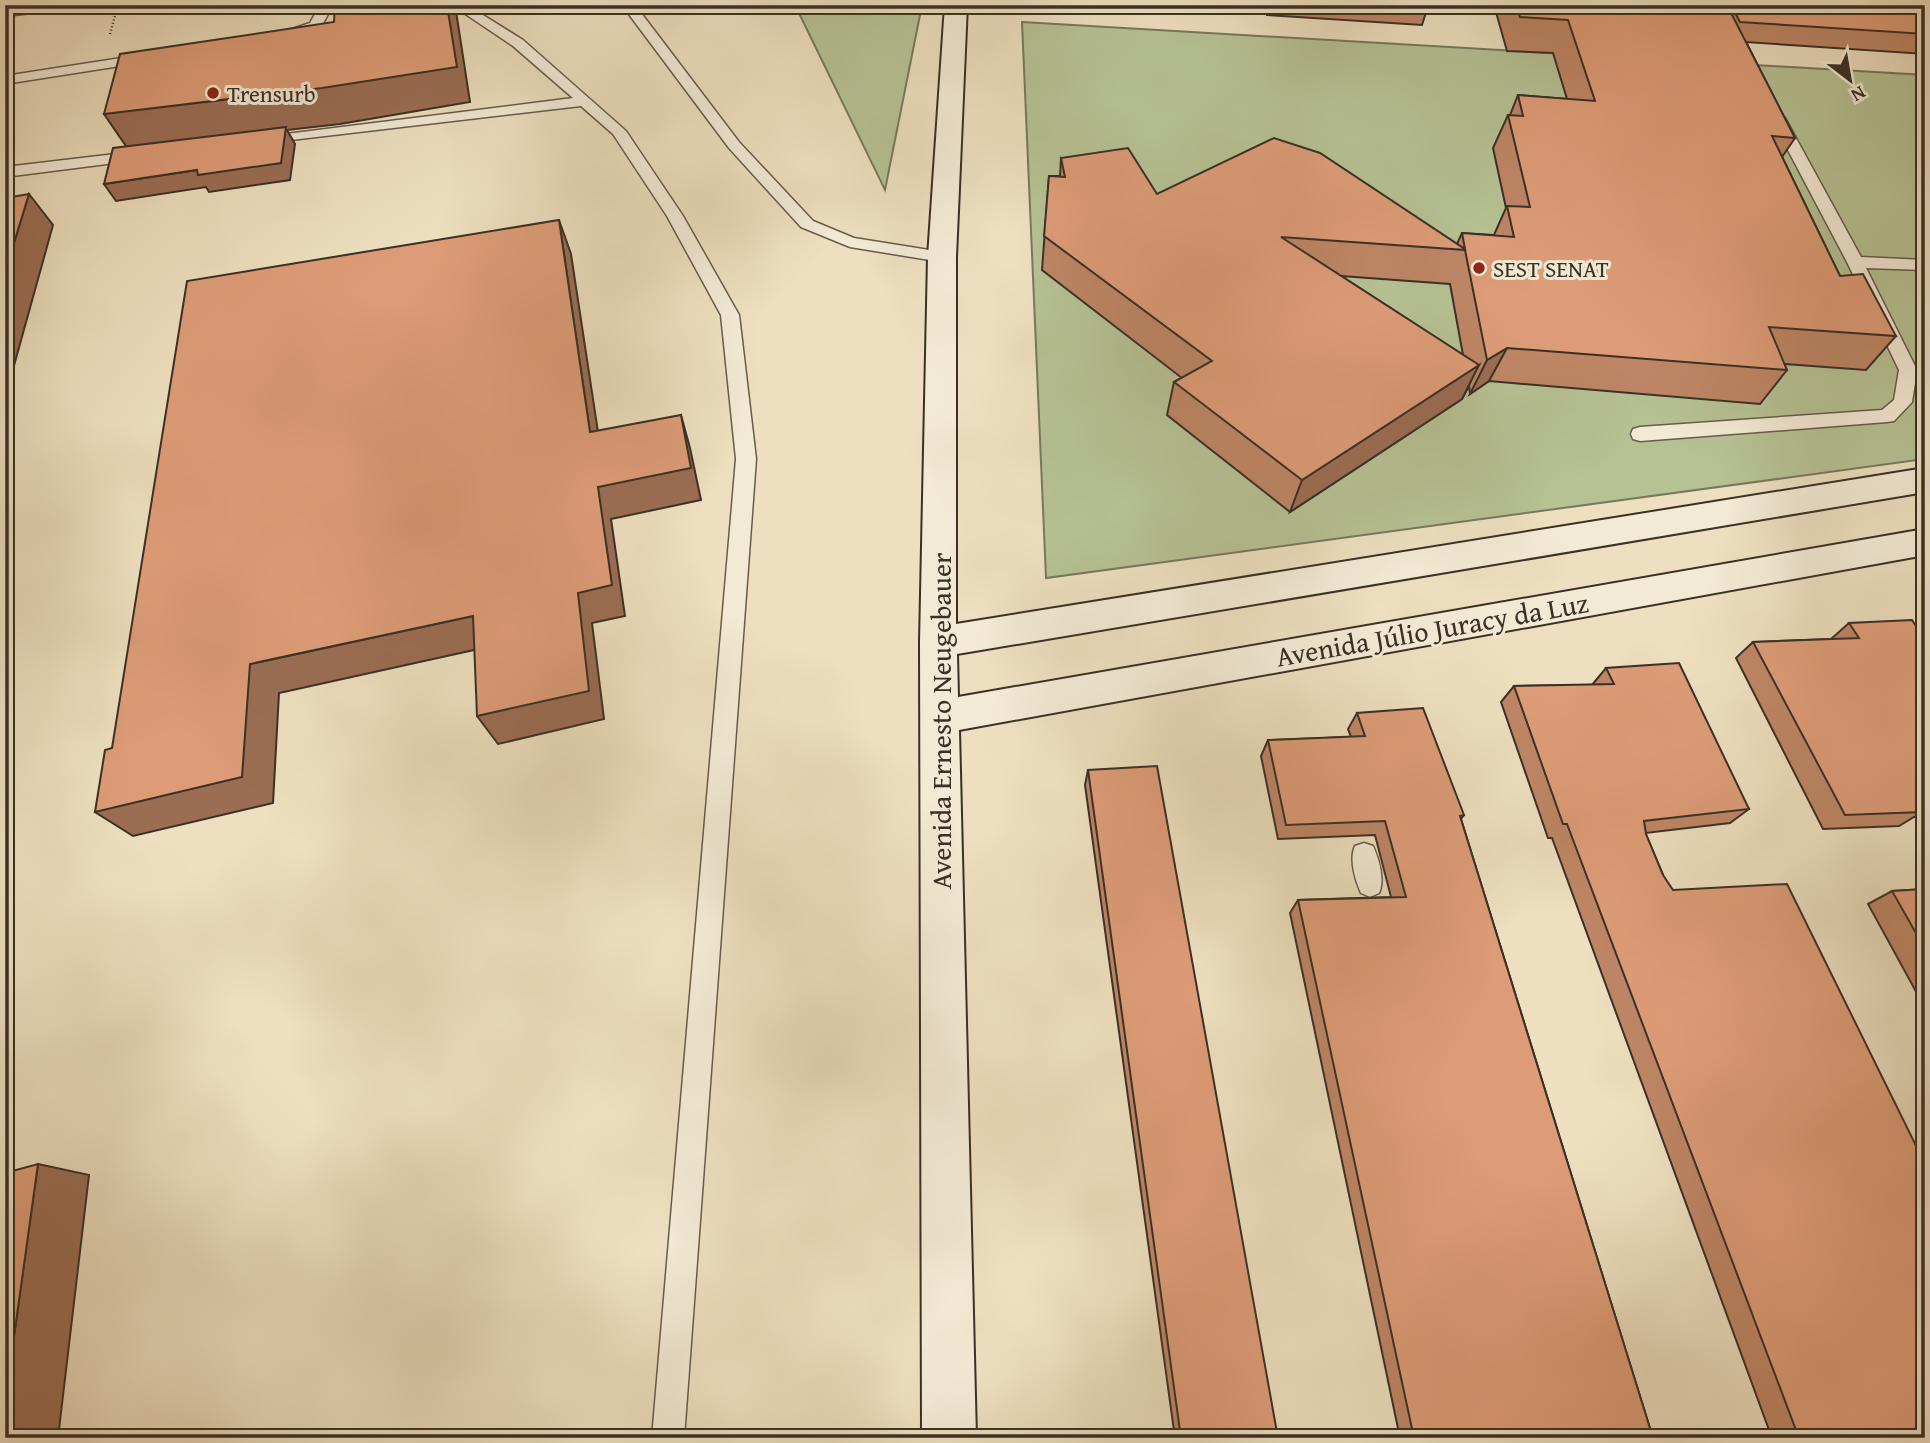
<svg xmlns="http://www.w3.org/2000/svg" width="1930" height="1443" font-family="'Gentium Book Plus',serif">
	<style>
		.green { fill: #b6c294; stroke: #78795d; stroke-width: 2 }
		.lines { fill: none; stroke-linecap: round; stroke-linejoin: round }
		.lane-casing { stroke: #675c4c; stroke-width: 3 }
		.secondary-casing { stroke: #3a3026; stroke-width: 4 }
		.path { stroke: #3a3026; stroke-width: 2.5; stroke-dasharray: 1 2.5; stroke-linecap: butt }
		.lane { fill: #f3ead5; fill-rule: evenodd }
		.secondary { fill: #f3ead5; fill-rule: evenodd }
		.wall { fill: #be8666; stroke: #3a3026; stroke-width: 2; fill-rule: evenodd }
		.shaded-wall { fill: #9b6d53; stroke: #3a3026; stroke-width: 2 }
		.building { fill: #dd9c77; stroke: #3a3026; stroke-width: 2 }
		.poi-dot { fill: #8f2418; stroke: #f3ead5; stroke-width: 2.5 }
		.labels { text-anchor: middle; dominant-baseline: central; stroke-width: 6; stroke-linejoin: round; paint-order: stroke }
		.far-poi-label { font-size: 23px; fill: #3a3026; stroke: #f3ead5; text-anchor: start }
		.street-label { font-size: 28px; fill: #3a3026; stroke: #f3ead5 }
	</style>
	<rect width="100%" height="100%" fill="#eddfbf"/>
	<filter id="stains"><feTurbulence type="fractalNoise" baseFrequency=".00286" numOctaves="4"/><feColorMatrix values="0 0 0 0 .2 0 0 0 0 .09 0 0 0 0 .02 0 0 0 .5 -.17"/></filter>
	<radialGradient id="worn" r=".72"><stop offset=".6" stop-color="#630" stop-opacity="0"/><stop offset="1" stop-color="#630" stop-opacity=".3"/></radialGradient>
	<path class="green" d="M 795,5 L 922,5 L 885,190 Z
		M 1022,22 L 1925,75 L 1925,459 L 1046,578 Z"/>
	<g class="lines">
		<g class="lane-casing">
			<path id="lane" d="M 30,5 L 73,5 L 67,9 L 5,16 L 5,8 Z
				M 320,5 L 333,5 L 320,29 L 288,39 L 283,38 L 283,32 L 310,23 Z
				M 452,5 L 467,5 L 523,40 L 626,131 L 683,216 L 739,315 L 756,459 L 684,1438 L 652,1438 L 736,459 L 721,315 L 667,216 L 613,134 L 581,106 L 257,144 L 255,141 L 262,137 L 573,98 L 513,46 Z
				M 622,5 L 635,5 L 739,142 L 813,221 L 854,238 L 948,253 L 950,257 L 948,261 L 942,262 L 850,247 L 801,227 L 729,148 Z
				M 147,54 L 152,55 L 152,61 L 5,84 L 5,76 Z
				M 1778,114 L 1785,118 L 1861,257 L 1925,260 L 1925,270 L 1866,268 L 1917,370 L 1912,402 L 1894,421 L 1887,422 L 1640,441 L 1633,439 L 1631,434 L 1633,429 L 1640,427 L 1882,410 L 1894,400 L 1899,370 L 1847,262 L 1771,118 Z
				M 141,151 L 149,156 L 146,159 L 5,177 L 5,167 Z
				M 1364,843 L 1373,846 C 1379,859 1385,880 1379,893 L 1370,897 L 1361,893 C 1355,880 1349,859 1355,846 Z"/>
		</g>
		<g class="secondary-casing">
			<path id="secondary" d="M 945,5 L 967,5 L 956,257 L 956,624 L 1925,468 L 1925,492 L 957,654 L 958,697 L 1925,529 L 1925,555 L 959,730 L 976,1438 L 922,1438 L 920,642 L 928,257 Z"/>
		</g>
		<path class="path" d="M 110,34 L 118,5"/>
		<use href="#lane" class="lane"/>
		<use href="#secondary" class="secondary"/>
	</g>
	<path class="wall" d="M 1267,5 L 1428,5 L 1428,6 L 1422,25 L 1267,15 Z
		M 1494,5 L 1925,5 L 1925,54 L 1746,42 L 1795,138 L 1782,157 L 1840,276 L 1896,336 L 1866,370 L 1784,364 L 1787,370 L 1760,404 L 1489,381 L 1470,394 L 1469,386 L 1462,399 L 1290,512 L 1167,415 L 1174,382 L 1182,378 L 1042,270 L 1049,176 L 1060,176 L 1061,158 L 1157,194 L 1457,244 L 1462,233 L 1494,235 L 1506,208 L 1493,148 L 1508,115 L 1510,115 L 1518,95 L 1567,99 L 1553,53 L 1507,51 ZM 1341,276 L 1450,284 L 1463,355 Z
		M 1849,623 L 1925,640 L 1925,816 L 1914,817 L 1899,826 L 1823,829 L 1736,658 L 1753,642 L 1831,639 Z
		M 1606,668 L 1749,809 L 1730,823 L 1645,833 L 1663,875 L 1925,1438 L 1772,1438 L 1552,838 L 1548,838 L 1501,702 L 1514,686 L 1592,685 Z
		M 1357,713 L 1464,815 L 1461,819 L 1653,1438 L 1400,1438 L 1290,913 L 1298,900 L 1391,897 L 1375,835 L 1278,839 L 1261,756 L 1268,740 L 1351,737 L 1348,729 Z
		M 1088,770 L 1278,1438 L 1175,1438 L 1085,785 Z
		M 1925,889 L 1925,1008 L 1868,904 L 1892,891 Z"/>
	<path class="shaded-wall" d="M 447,5 L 454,5 L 456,11 L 470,102 L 340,124 L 287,130 L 295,144 L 290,180 L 209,192 L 206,187 L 116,201 L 104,184 L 197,170 L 281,163 L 128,149 L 104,114 Z
		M 29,194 L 53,225 L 5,398 L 5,272 Z
		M 559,220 L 571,254 L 603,465 L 590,432 Z
		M 1507,348 L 1489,381 L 1470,394 L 1487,360 Z
		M 1479,365 L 1462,399 L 1290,512 L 1302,480 Z
		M 681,415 L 690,448 L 701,500 L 611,519 L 625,616 L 592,623 L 604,719 L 498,744 L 477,716 L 598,487 Z
		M 473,616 L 492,646 L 279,693 L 273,803 L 133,836 L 95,812 L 250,664 Z
		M 38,1164 L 89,1175 L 58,1438 L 5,1438 L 5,1401 Z"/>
	<path class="building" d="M 335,5 L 447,5 L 457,67 L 322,88 L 104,114 L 120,54 L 334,22 Z
		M 1516,5 L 1727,5 L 1795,138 L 1772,136 L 1840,276 L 1863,274 L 1896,336 L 1769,327 L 1787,370 L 1507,348 L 1487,360 L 1465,250 L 1281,237 L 1479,365 L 1302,480 L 1174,382 L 1212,361 L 1044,236 L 1049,176 L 1065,177 L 1061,158 L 1128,148 L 1157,194 L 1274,138 L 1320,153 L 1465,249 L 1462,233 L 1514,237 L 1507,206 L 1530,207 L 1508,115 L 1523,116 L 1518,95 L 1595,101 L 1568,20 L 1520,17 Z
		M 1731,5 L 1925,5 L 1925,34 L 1740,22 Z
		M 286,127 L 281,163 L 198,175 L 197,170 L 104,184 L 113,148 Z
		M 29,194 L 5,272 L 5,198 Z
		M 559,220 L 590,432 L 681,415 L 691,468 L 598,487 L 612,585 L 578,593 L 589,691 L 477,716 L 473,616 L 250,664 L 242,777 L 95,812 L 105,750 L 112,748 L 187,281 Z
		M 1912,620 L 1925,640 L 1925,803 L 1917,804 L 1922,812 L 1845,815 L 1753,642 L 1859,638 L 1849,623 Z
		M 1679,663 L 1749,809 L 1644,821 L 1646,834 L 1663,875 L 1673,890 L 1787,884 L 1925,1164 L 1925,1438 L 1799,1438 L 1567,824 L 1563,824 L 1514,686 L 1614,684 L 1606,668 Z
		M 1423,708 L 1464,815 L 1460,816 L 1653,1438 L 1414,1438 L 1298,900 L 1406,897 L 1385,821 L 1286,825 L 1268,740 L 1365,736 L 1357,713 Z
		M 1157,766 L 1278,1438 L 1181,1438 L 1088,770 Z
		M 1925,889 L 1925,949 L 1892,891 Z
		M 38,1164 L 5,1401 L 5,1173 Z"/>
	<g class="poi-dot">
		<circle cx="213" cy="93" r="7"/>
		<circle cx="1479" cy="268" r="7"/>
	</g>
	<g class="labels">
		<g class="far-poi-label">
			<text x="227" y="93">Trensurb</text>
			<text x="1493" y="268">SEST SENAT</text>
		</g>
		<g class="street-label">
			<text transform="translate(1432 629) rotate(-10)">Avenida Júlio Juracy da Luz</text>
			<text transform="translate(940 721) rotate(-90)">Avenida Ernesto Neugebauer</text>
		</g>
	</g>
	<rect width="1930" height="1443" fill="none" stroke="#eddfbf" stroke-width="28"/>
	<rect x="7" y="7" width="1916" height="1429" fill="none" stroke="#3a3026" stroke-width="3.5"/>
	<rect x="14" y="14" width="1902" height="1415" fill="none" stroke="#3a3026" stroke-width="2"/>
	<g transform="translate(1850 80) rotate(149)" stroke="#f3ead5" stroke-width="5" paint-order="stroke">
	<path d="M0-5L12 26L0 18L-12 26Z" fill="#3a3026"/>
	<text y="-10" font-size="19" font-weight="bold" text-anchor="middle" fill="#3a3026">N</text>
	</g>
	<rect width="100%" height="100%" filter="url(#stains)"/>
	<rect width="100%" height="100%" fill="url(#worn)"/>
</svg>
